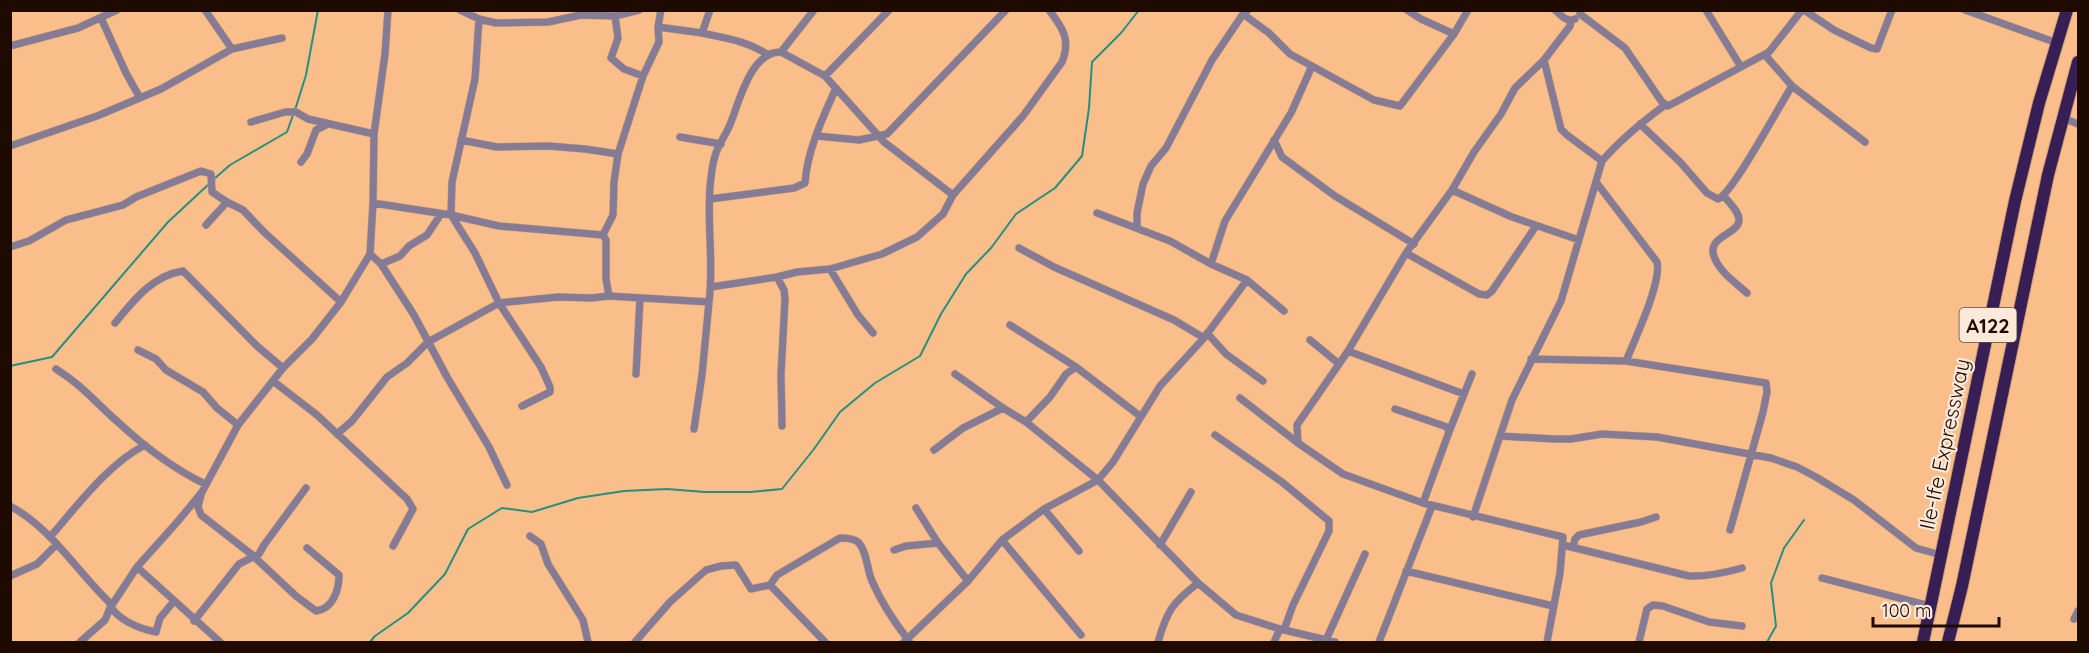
<svg xmlns="http://www.w3.org/2000/svg" width="2089" height="653" font-family="Quicksand,sans-serif">
	<style>
		.lines { fill: none; stroke-linecap: round; stroke-linejoin: round }
		.stream { stroke: #25907f; stroke-width: 2 }
		.street-casing { stroke: #d39e72; stroke-width: 8 }
		.highway-casing { stroke: #d39e72; stroke-width: 14 }
		.street { stroke: #847b96; stroke-width: 7 }
		.highway { stroke: #371f56; stroke-width: 12 }
		.labels { text-anchor: middle; dominant-baseline: central; stroke-width: 4.5; stroke-linejoin: round; paint-order: stroke }
		.shield { fill: #fbe9da; stroke: #614d41; stroke-width: 1.5 }
		.shield-label { font-size: 20px; font-weight: bold; fill: #1f0a00 }
		.street-label { font-size: 21px; fill: #1f0a00; stroke: #fbe9da }
	</style>
	<rect width="100%" height="100%" fill="#fabe8b"/>
	<g class="lines">
		<path class="stream" d="M 295,110 L 306,75 L 318,10
			M 214,179 L 230,165 L 287,132 L 293,115
			M 10,366 L 52,357 L 168,222 L 210,183
			M 370,642 L 375,636 L 408,613 L 445,574 L 468,529 L 502,508 L 532,512 L 578,498 L 624,491 L 667,489 L 705,492 L 750,492 L 782,489 L 814,449 L 840,412 L 875,383 L 920,356 L 941,314 L 966,274 L 991,248 L 1016,214 L 1055,188 L 1082,156 L 1089,108 L 1092,62 L 1121,33 L 1139,10
			M 1767,642 L 1776,626 L 1771,583 L 1784,548 L 1804,520"/>
		<g class="street-casing">
			<path id="street" d="M 205,10 L 232,49
				M 388,10 L 385,54 L 374,134 L 373,203 L 451,215 L 499,226 L 603,235 L 606,240 L 606,279 L 609,296 L 709,302 C 714,265 707,226 710,187 C 711,177 712,165 715,156 C 718,145 725,136 729,127 C 739,104 750,51 781,52 L 814,10
				M 460,10 L 479,19 L 496,23 L 548,22 L 581,15 L 615,16 L 639,10
				M 1407,10 L 1421,19 L 1454,34
				M 1555,10 C 1561,15 1567,23 1575,19
				M 1706,10 L 1741,67
				M 1804,10 L 1834,30 L 1871,48 L 1877,49 L 1892,10
				M 1965,10 L 2057,43
				M 1243,14 L 1269,33 L 1290,54 L 1374,100 L 1400,106 L 1454,34 L 1468,10
				M 1580,14 L 1625,48 L 1662,102 L 1668,106 L 1769,52 L 1802,10
				M 615,16 L 618,38 L 611,58 L 624,69 L 643,76
				M 101,18 L 126,73 L 140,98
				M 479,19 L 475,79 L 452,182 L 451,215 L 475,253 L 499,303 L 541,367 L 550,387 L 550,392 L 522,406
				M 658,27 L 702,33 L 710,10
				M 702,33 C 725,38 748,41 768,55
				M 10,46 L 78,28 L 117,10
				M 781,52 L 825,76 L 884,142 L 953,195
				M 1765,55 L 1792,86 L 1865,142
				M 1544,60 L 1561,129 L 1567,135 L 1602,161
				M 825,76 L 889,10
				M 2063,118 L 2078,124
				M 251,122 L 285,112 L 296,112 L 308,119 L 374,134
				M 1640,124 L 1680,162 L 1707,193 L 1718,199 C 1733,193 1779,106 1792,86
				M 817,136 L 859,140 L 887,134 L 1006,10
				M 680,137 L 721,144
				M 461,140 L 497,147 L 548,146 L 585,149 L 618,154
				M 1274,140 L 1282,157 L 1335,196 L 1414,244
				M 10,146 L 97,116 L 161,89 L 232,49 L 282,38
				M 301,162 L 307,154 L 316,130 L 328,124
				M 1596,182 L 1657,262 C 1662,282 1635,339 1626,361
				M 1452,190 L 1512,217 L 1579,240
				M 1724,196 C 1729,203 1739,211 1739,220 C 1739,235 1704,236 1715,259 C 1721,273 1736,283 1747,293
				M 710,199 L 794,188 L 805,183 C 807,151 823,117 836,88
				M 1097,213 L 1170,241 L 1211,264 L 1247,280 L 1284,311
				M 206,225 L 227,202 L 243,210 L 265,233 L 341,302
				M 1137,228 L 1137,213 L 1143,184 L 1151,166 L 1166,148 L 1212,60 L 1243,14 L 1248,10
				M 603,235 L 613,215 L 614,182 L 618,154 L 643,76 L 659,42 L 658,27 L 661,10
				M 10,247 L 29,241 L 66,220 L 123,205 L 136,197 L 201,171 L 211,174 L 212,192 L 227,202
				M 1019,248 L 1054,267 L 1174,320 L 1204,338
				M 1406,253 L 1479,294 L 1487,295 L 1492,291 L 1536,226
				M 370,254 L 381,264 L 414,315 L 447,377 L 489,447 L 507,485
				M 381,264 L 400,256 L 409,246 L 427,235 L 441,214
				M 1211,264 L 1225,221 L 1291,113 L 1312,66
				M 830,269 L 858,315 L 873,333
				M 777,277 L 784,290 L 785,299 L 781,374 L 782,426
				M 711,287 L 777,277 L 797,272 L 830,269 L 882,254 L 917,237 L 943,214 L 953,195 L 1023,116 L 1062,62 C 1071,40 1063,28 1049,10
				M 115,323 C 133,301 153,275 183,271 L 257,346 L 283,368
				M 1010,325 L 1076,367
				M 1207,333 L 1226,354 L 1263,381
				M 1310,340 L 1338,363
				M 138,350 L 156,359 L 166,370 L 203,392 L 217,408 L 238,425
				M 1348,351 L 1464,394
				M 1531,359 L 1626,361 L 1766,383 L 1767,392 L 1763,412 L 1730,530
				M 56,369 C 82,385 96,403 119,423 C 146,448 172,468 205,484
				M 636,374 L 640,298
				M 955,374 L 1003,408 L 1026,422 L 1098,480 L 1198,583 L 1236,615 L 1280,629 L 1335,642
				M 273,381 L 317,415 L 407,499 L 413,509 L 393,546
				M 1240,398 L 1298,443 L 1343,474 L 1423,503 L 1563,537 L 1560,573 L 1547,642
				M 1395,409 L 1447,427 L 1449,432 L 1423,503
				M 1026,422 L 1050,397 L 1066,374 L 1076,367 L 1140,416
				M 694,429 L 702,375 L 709,302
				M 1449,432 L 1472,374
				M 337,434 L 352,421 L 387,377 L 407,363 L 428,342 L 499,303 L 558,297 L 591,298 L 609,296
				M 1215,435 L 1282,482 L 1329,521 L 1329,531 L 1293,605 L 1284,630
				M 1500,436 L 1554,439 L 1571,439 L 1602,434 L 1657,437 L 1771,458 L 1797,467 L 1816,477 L 1854,500 L 1916,548 L 1941,555
				M 1298,443 L 1297,425 L 1348,351 L 1406,253 L 1452,190 L 1474,152 L 1501,114 L 1515,88 L 1544,60 L 1570,26 L 1571,21
				M 934,450 L 963,428 L 1003,408
				M 201,495 L 198,507 L 201,515 L 251,554 L 296,596 L 316,611 C 333,609 339,590 339,575 L 307,548
				M 10,506 C 51,528 76,570 109,602 C 114,619 140,629 156,632 L 160,618 L 174,601
				M 916,508 L 938,543 L 968,581
				M 1044,509 L 1079,551
				M 1473,517 L 1512,400 L 1561,301 L 1602,161 C 1621,139 1642,122 1665,105
				M 530,536 L 541,544 L 548,564 L 583,620 L 588,642
				M 50,537 C 77,506 108,464 145,445
				M 1002,540 L 1081,635
				M 1160,545 L 1191,492
				M 1563,545 L 1689,576 C 1707,577 1724,573 1742,568
				M 1573,547 L 1575,539 L 1579,535 L 1641,522 L 1656,517
				M 894,550 L 906,546 L 938,543
				M 137,567 L 220,642
				M 1406,571 L 1553,606
				M 10,576 L 37,564 L 57,544
				M 1822,578 L 1930,606
				M 770,585 L 825,642
				M 2074,619 L 2078,611
				M 194,621 L 239,564 L 259,554 L 264,545 L 306,488
				M 1326,640 L 1365,554
				M 80,642 L 105,620 L 110,608 L 137,567 L 179,520 L 202,492 L 238,425 L 283,368 L 312,339 L 341,302 L 370,254 L 373,203
				M 635,642 L 670,602 L 706,570 L 721,566 L 736,565 L 751,589 L 770,585 L 777,575 L 840,538 C 846,538 853,538 858,542 C 867,551 867,570 872,581 C 881,602 895,623 909,641
				M 904,642 L 968,581 L 1002,540 L 1044,509 L 1098,480 L 1113,462 L 1160,386 L 1204,338 L 1247,280
				M 1158,642 C 1167,611 1172,603 1198,583
				M 1274,642 L 1280,629
				M 1379,642 L 1432,506
				M 1639,642 L 1647,609 L 1653,605 L 1663,606 L 1709,622 L 1742,626"/>
		</g>
		<g class="highway-casing">
			<path id="highway" d="M 1923,642 L 2015,201 L 2039,103 L 2067,10
				M 1948,642 L 1962,586 L 2048,175 L 2078,62"/>
		</g>
		<use href="#street" class="street"/>
		<use href="#highway" class="highway"/>
	</g>
	<g class="labels">
		<rect class="shield" x="1959.5" y="308" width="57" height="34" rx="4.5"/>
		<g class="shield-label">
			<text x="1988" y="325">A122</text>
		</g>
		<g class="street-label">
			<text transform="translate(1944 444) rotate(-78)">Ile-Ife Expressway</text>
		</g>
	</g>
	<rect width="2089" height="653" fill="none" stroke="#1f0a00" stroke-width="24"/>
	<path d="M1873 617v9h126v-9" fill="none" stroke="#1f0a00" stroke-width="3"/>
	<text x="1882" y="617" font-size="18" fill="#1f0a00" stroke="#fbe9da" stroke-width="4.5" paint-order="stroke">100 m</text>
</svg>
